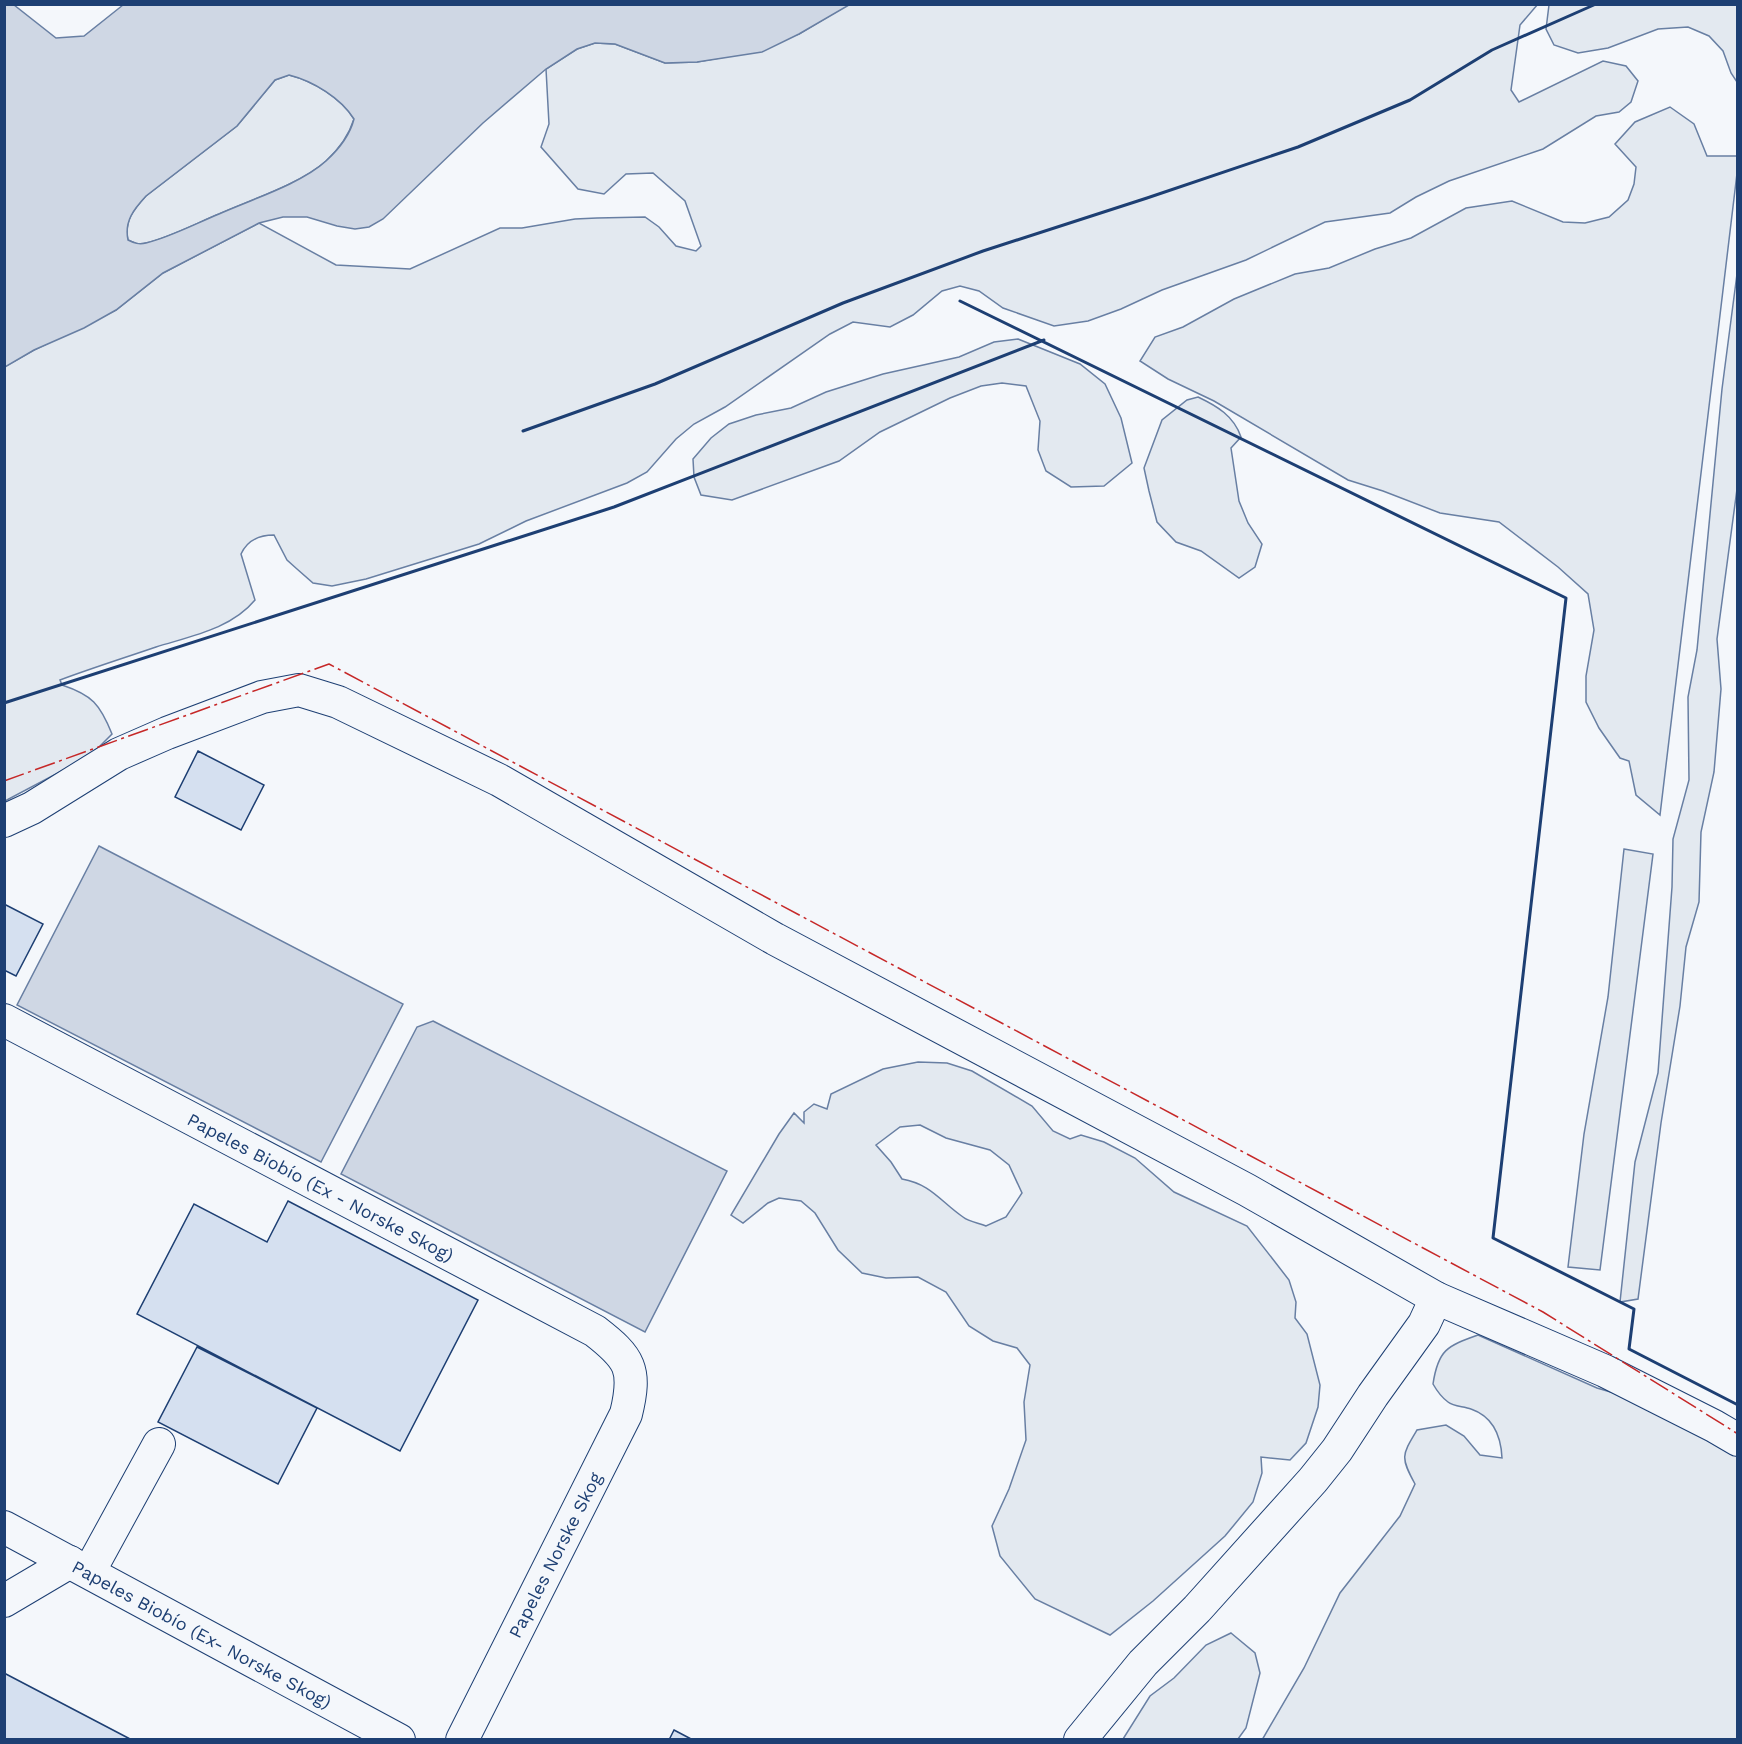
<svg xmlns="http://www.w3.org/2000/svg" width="1742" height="1744" font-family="'Work Sans',sans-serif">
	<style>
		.green { fill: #e3e9f0; stroke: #687fa3; stroke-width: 1.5; fill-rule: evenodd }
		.water { fill: #cfd7e4; stroke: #687fa3; stroke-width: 1.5; fill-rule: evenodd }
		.building { fill: #d5e0f0; stroke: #1d3f73; stroke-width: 1.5 }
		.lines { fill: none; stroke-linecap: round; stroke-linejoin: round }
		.minor-casing { stroke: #1d3f73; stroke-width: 34 }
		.minor { stroke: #f4f7fb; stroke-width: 32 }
		.wall { stroke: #1d3f73; stroke-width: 3 }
		.power { stroke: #c62828; stroke-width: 1.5; stroke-dasharray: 21 4.5 3 4.5; stroke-linecap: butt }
		.labels { text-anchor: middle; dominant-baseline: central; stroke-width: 4.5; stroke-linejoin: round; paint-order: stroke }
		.street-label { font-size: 18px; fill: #1d3f73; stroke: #f4f7fb }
	</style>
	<rect width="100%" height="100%" fill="#f4f7fb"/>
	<path class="green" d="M 849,4 L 1538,4 L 1520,25 L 1511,90 L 1519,102 L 1603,61 L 1626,66 L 1638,81 L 1631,102 L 1619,112 L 1596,116 L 1543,149 L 1449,181 L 1416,197 L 1390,213 L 1325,222 L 1246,260 L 1162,290 L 1121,309 L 1088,321 L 1054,326 L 1003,308 L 979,291 L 960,286 L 942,291 L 913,315 L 890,327 L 853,322 L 830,334 L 725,407 L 694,424 L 676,439 L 647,472 L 627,483 L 526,521 L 479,544 L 366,579 L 332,586 L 313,583 L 297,569 L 287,560 L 274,535 C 259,535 247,541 241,554 L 255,600 C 231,629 191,636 156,647 C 124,658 92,668 60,680 L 62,685 C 92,695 100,704 112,734 L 90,756 L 5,801 L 4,367 L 34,350 L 116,310 L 163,273 L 259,223 L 336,265 L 410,269 L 500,228 L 522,228 L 575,219 L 597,218 L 645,217 L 659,227 L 676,246 L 696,251 L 701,246 L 685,201 L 653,173 L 626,174 L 604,194 L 578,189 L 541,147 L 549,124 L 546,69 L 577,49 L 595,43 L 615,44 L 665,63 L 697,62 L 725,57 L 799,34 Z
		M 1549,5 L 1737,5 L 1737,82 L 1731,73 L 1723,51 L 1709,36 L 1688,27 L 1658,29 L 1608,48 L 1578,53 L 1554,45 L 1546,29 Z
		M 289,75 C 313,81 341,98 354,119 C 349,135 338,150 326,161 C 300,184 250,200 219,214 C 197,223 168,238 146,243 C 139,245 134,243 128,240 C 124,221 134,209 146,196 L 237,126 L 275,80 Z
		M 1670,107 L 1694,124 L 1707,156 L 1737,156 L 1738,165 L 1660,815 L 1636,795 L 1629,761 L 1620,758 L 1599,728 L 1586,702 L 1586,676 L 1594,630 L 1588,594 L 1558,567 L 1499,522 L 1440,513 L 1383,491 L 1348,480 L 1214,401 L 1168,379 L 1140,361 L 1155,337 L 1183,327 L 1234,299 L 1295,274 L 1329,268 L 1375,249 L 1411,238 L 1466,208 L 1512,201 L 1563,222 L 1585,223 L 1609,217 L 1628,200 L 1634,184 L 1636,167 L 1615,144 L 1635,122 Z
		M 1737,274 L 1737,489 L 1717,639 L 1721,689 L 1714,772 L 1701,832 L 1699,902 L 1686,947 L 1680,1006 L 1661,1123 L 1638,1299 L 1620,1302 L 1635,1162 L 1658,1073 L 1672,887 L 1673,839 L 1689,780 L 1688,697 L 1697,650 L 1722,389 Z
		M 1018,339 L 1080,364 L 1105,384 L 1121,418 L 1132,463 L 1104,486 L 1071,487 L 1046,471 L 1038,450 L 1040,421 L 1026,386 L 1002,383 L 981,386 L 950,398 L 880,432 L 839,461 L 732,500 L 701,495 L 694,477 L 693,459 L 711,438 L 729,424 L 756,415 L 791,408 L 826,392 L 883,374 L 959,357 L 994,342 Z
		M 1198,397 C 1217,406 1234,416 1241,437 L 1231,448 L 1239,501 L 1248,523 L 1262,544 L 1255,567 L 1239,578 L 1201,551 L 1176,542 L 1157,522 L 1149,491 L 1144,468 L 1162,420 L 1187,400 Z
		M 1624,849 L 1653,854 L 1600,1270 L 1568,1267 L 1584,1134 L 1608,997 Z
		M 918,1062 L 947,1063 L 972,1071 L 1032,1106 L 1053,1131 L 1070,1139 L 1081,1135 L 1104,1142 L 1135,1158 L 1174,1192 L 1247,1226 L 1289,1280 L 1296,1302 L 1295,1318 L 1307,1334 L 1320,1385 L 1318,1407 L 1306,1443 L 1290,1460 L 1261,1457 L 1262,1473 L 1253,1502 L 1225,1536 L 1153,1601 L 1110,1635 L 1035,1599 L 1000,1556 L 992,1526 L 1009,1489 L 1026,1440 L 1024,1402 L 1030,1365 L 1017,1348 L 993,1341 L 969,1326 L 946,1292 L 918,1277 L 886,1278 L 862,1273 L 838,1250 L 815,1213 L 801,1201 L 779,1198 L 768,1203 L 743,1223 L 731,1215 L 779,1134 L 794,1113 L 804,1123 L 804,1112 L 814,1104 L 827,1109 L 831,1094 L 883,1069 ZM 920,1125 L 946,1138 L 990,1150 L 1009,1165 L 1022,1193 L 1006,1217 L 986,1226 C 979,1223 969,1222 963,1217 C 941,1202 931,1184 902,1179 L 891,1162 L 876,1145 L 900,1127 Z
		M 1478,1335 L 1597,1388 L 1638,1400 L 1737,1449 L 1737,1739 L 1262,1740 L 1304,1668 L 1340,1593 L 1400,1516 L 1415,1484 C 1400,1457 1402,1455 1417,1430 L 1446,1425 L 1464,1436 L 1480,1455 L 1502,1458 C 1501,1436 1494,1417 1471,1409 C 1464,1406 1454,1407 1448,1402 C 1441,1397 1437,1391 1433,1384 C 1438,1350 1447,1346 1478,1335 Z
		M 1231,1633 L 1255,1653 L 1260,1673 L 1246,1728 L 1238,1739 L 1123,1739 L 1150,1696 L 1174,1678 L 1206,1645 Z"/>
	<path class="water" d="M 123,5 L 123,4 L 849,5 L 799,34 L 762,52 L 697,62 L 665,63 L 615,44 L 595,43 L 577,49 L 546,69 L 483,123 L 383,219 L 369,227 L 355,229 L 337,226 L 307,217 L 283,217 L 259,223 L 163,273 L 116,310 L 84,328 L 34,350 L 5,367 L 5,5 L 14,5 L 56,38 L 84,36 ZM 289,75 C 313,81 341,98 354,119 C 350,135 338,150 326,161 C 301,184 250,200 219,214 C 197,223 168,238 146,243 C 139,245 134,243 128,240 C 124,221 134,209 146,196 L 237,126 L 275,80 Z
		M 99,846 L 403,1004 L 321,1162 L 17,1005 Z
		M 433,1021 L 727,1171 L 645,1332 L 341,1174 L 417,1027 Z"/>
	<path class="building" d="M 198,751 L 264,785 L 241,830 L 175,797 Z
		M 4,904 L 43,924 L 16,976 L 4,970 Z
		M 288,1201 L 478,1300 L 400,1451 L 137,1314 L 194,1204 L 267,1242 Z
		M 197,1347 L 317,1408 L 278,1484 L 158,1422 Z
		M 4,1673 L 132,1740 L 4,1740 Z
		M 674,1730 L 693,1740 L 669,1740 Z"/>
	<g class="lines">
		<g class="minor-casing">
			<g id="minor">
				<path d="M 4,821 L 32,808 L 119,754 L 167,733 L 262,697 L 299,690 L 338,702 L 499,780 L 775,939 L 1247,1190 L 1436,1298 L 1605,1371 L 1714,1426 L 1738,1440"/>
				<path id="s1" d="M 4,1020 L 595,1331 C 630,1358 637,1369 626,1414 L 462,1740"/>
				<path id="s2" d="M 4,1527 L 399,1740"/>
				<path d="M 89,1572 L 159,1444"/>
				<path d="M 4,1601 L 70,1562"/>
				<path d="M 1080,1740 L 1143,1663 L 1197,1609 L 1313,1480 L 1337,1450 L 1373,1395 L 1424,1324 L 1436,1298"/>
			</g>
		</g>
		<use href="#minor" class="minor"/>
		<path class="wall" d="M 960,301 L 1566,598 L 1493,1238 L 1634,1309 L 1629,1349 L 1738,1405
			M 523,431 L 655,384 L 843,303 L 983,251 L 1147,198 L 1298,147 L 1410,100 L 1492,50 L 1596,4
			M 4,703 L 614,507 L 1044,340"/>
		<path class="power" d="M 4,781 L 329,664 L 1543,1312 L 1738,1434"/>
	</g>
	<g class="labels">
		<g class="street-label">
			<text stroke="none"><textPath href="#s1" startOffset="358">Papeles Biobío (Ex - Norske Skog)</textPath></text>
			<text transform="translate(555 1555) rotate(-63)">Papeles Norske Skog</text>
			<text stroke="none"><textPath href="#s2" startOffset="225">Papeles Biobío (Ex- Norske Skog)</textPath></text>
		</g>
	</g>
	<rect width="1742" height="1744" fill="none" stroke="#1d3f73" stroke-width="12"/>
</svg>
